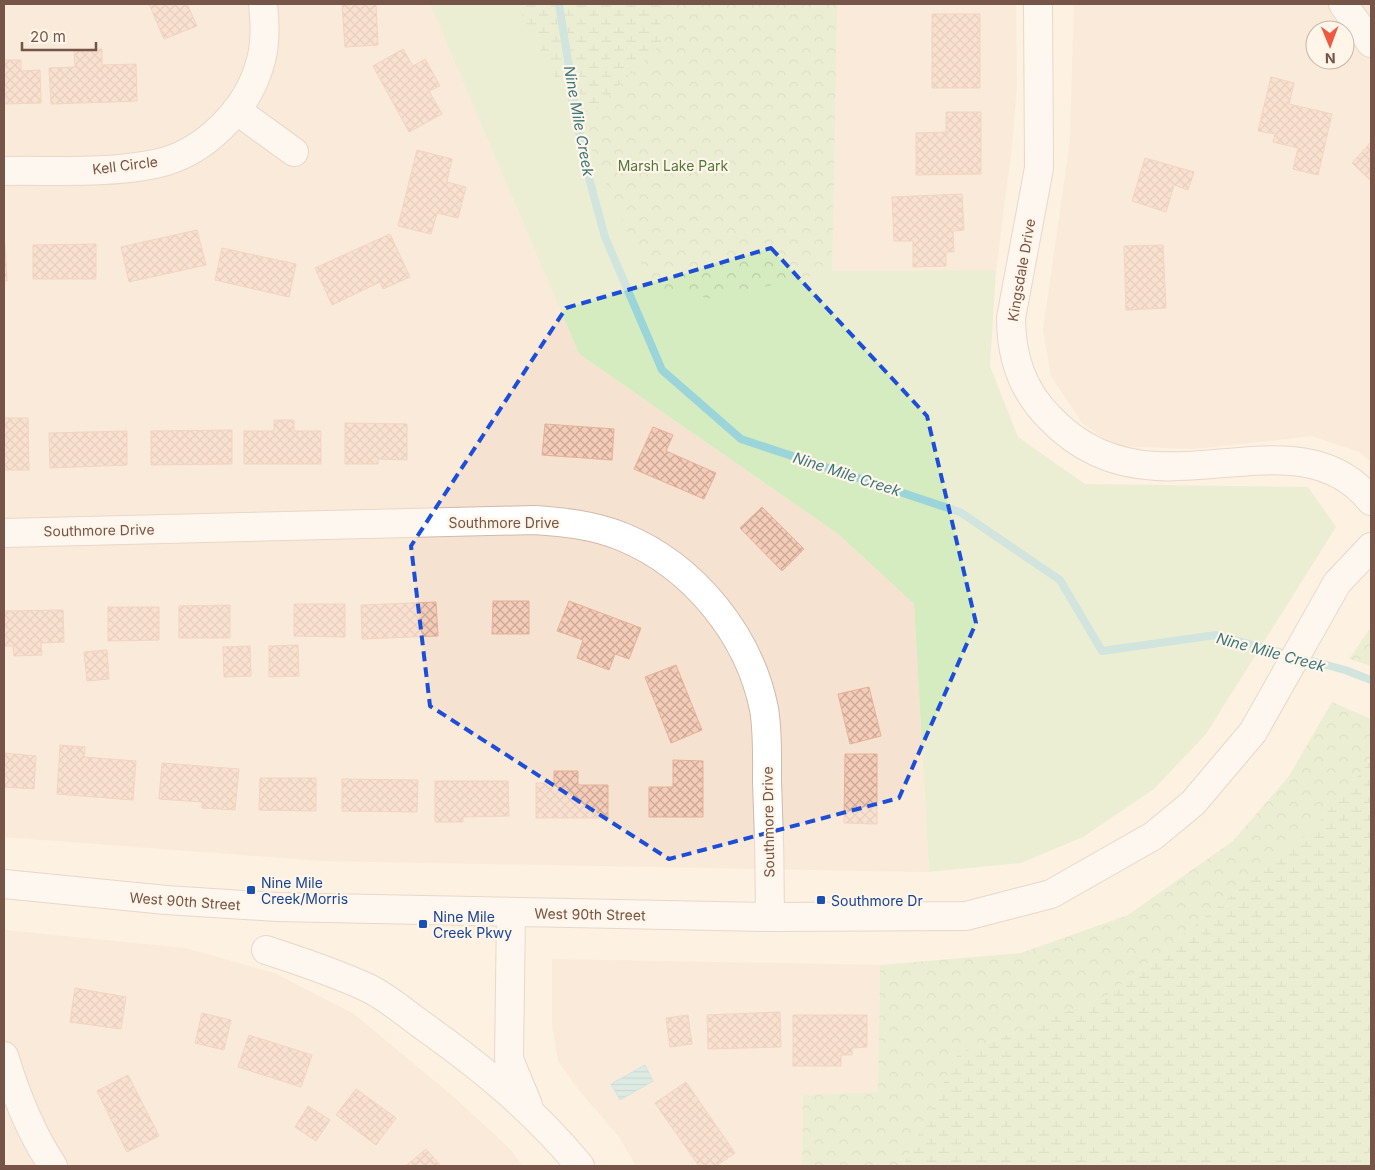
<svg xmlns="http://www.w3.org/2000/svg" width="1375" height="1170" font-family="Inter,sans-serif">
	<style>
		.residential { fill: #f5e2d0; fill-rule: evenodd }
		.green { fill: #d5ecc0 }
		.forest { fill: url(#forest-crowns) }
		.wetland { fill: url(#wetland-marsh) }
		.water { fill: url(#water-rules); stroke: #9bd5da }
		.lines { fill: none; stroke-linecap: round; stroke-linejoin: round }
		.stream { stroke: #9bd5da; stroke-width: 8 }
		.building { fill: url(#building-cross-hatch); stroke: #e8b098 }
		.minor-casing { stroke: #d1b9ab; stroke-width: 30 }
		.minor { stroke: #fff; stroke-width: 28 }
		.marked { fill: none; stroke: #1d4ed8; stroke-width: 4; stroke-dasharray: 10 6; stroke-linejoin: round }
		.transit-dot { fill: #1a4fb4; stroke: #fff5e9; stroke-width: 2 }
		.labels { text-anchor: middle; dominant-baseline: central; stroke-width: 4.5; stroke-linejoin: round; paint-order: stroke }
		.street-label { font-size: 14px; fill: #765447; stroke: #fff5e9 }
		.park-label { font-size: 14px; fill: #52773c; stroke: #fff5e9 }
		.transit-label { font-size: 14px; fill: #164399; stroke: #fff5e9; text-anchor: start }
		.water-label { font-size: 15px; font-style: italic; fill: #3a767d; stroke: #fff5e9 }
	</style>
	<defs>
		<pattern id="forest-crowns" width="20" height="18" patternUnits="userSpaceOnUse" patternTransform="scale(1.25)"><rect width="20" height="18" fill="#d5ecc0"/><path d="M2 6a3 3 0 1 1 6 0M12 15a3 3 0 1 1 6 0" fill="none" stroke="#bacca6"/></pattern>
		<pattern id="wetland-marsh" width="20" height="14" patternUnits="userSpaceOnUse" patternTransform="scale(1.25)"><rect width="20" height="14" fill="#d5ecc0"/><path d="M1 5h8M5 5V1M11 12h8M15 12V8" fill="none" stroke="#bacca6"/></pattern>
		<pattern id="water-rules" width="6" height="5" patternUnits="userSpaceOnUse" patternTransform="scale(1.25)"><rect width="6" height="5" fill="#b5e4e8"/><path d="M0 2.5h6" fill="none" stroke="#98bbbe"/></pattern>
		<pattern id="building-cross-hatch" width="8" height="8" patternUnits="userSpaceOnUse" patternTransform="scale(1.25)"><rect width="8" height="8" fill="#f4ccb8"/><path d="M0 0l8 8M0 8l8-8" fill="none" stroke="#caa897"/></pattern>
	</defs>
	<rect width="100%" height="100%" fill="#fdf1e2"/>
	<path class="residential" d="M 4,4 L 430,4 L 579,354 L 838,534 L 914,604 L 929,872 L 323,861 L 4,837 Z
		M 839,4 L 1016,4 L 1017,85 L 1012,146 L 996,270 L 832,271 L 837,9 Z
		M 1074,4 L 1371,4 L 1371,462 L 1359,452 L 1312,436 L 1194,449 L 1115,446 L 1082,423 L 1051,376 L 1043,330 L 1070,140 ZM 1315,30 L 1345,30 L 1345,60 L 1315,60 Z
		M 4,930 L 185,948 L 274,973 L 354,1014 L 455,1098 L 511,1150 L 522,1166 L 4,1166 Z
		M 552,959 L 880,965 L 878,1092 L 803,1095 L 802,1166 L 636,1166 L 619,1137 L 578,1089 L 558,1061 L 552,1025 Z"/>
	<path class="green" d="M 430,4 L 839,4 L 837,9 L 832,271 L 996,270 L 990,366 L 1018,437 L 1085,484 L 1308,487 L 1336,527 L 1206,734 L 1154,789 L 1083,837 L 1021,863 L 929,872 L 914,604 L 838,534 L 579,354 Z"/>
	<path class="forest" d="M 658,4 L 839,4 L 837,9 L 832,271 L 714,299 L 652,288 L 580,124 L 663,42 Z
		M 1371,627 L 1371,666 L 1349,659 Z
		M 1332,702 L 1371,719 L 1371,760 L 1309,833 L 1108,995 L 957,1055 L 903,1166 L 802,1166 L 803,1095 L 878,1092 L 880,965 L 1021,953 L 1128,915 L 1233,841 L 1289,776 Z"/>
	<path class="wetland" d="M 516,4 L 658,4 L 663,42 L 580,124 Z
		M 1371,760 L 1371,1166 L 903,1166 L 957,1055 L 1108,995 L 1309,833 Z"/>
	<path class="water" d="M 645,1065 L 653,1081 L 620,1100 L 611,1084 Z"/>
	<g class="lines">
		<path class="stream" d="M 559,4 L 583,156 L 605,237 L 662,370 L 741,439 L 960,512 L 1060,580 L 1102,651 L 1216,635 L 1345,670 L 1371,680"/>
	</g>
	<path class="building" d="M 149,4 L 187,4 L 197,26 L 164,39 Z
		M 342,4 L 376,4 L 378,45 L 345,47 Z
		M 932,14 L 980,14 L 980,88 L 932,88 Z
		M 102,49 L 102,65 L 136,64 L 137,101 L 51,104 L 49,68 L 75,67 L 74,50 Z
		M 403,49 L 413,66 L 425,59 L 440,86 L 429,91 L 442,114 L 409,132 L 373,66 Z
		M 4,60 L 21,60 L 21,71 L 40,70 L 41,103 L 4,104 Z
		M 1271,77 L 1294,83 L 1289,104 L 1332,114 L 1318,175 L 1293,169 L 1298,148 L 1273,142 L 1275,134 L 1258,131 Z
		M 946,112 L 981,112 L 981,174 L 916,175 L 916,133 L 946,132 Z
		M 1371,142 L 1371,181 L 1352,163 Z
		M 417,150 L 452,159 L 447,182 L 466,187 L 458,218 L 437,213 L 431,234 L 398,226 Z
		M 1145,158 L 1194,172 L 1188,190 L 1174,185 L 1166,212 L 1132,201 Z
		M 962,194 L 964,230 L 953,231 L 954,252 L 946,252 L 946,266 L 913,267 L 913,241 L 894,241 L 892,197 Z
		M 197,230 L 206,265 L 129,282 L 121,247 Z
		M 390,234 L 410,277 L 383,289 L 380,282 L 332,305 L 315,268 Z
		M 4,244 L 5,244 L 7,281 L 4,281 Z
		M 96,244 L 96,279 L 33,279 L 33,245 Z
		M 1163,245 L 1166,308 L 1126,310 L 1124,246 Z
		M 222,248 L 296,264 L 289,297 L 215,280 Z
		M 4,418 L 28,418 L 29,470 L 4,470 Z
		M 274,420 L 294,420 L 294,431 L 321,431 L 321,464 L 244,464 L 244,431 L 274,431 Z
		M 345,423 L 407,424 L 407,460 L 378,459 L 378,464 L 345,464 Z
		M 545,424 L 614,429 L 612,460 L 542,455 Z
		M 653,427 L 673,435 L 666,451 L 716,473 L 704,499 L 634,469 Z
		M 232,430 L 232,464 L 151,465 L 151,431 Z
		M 127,431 L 127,465 L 50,468 L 49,433 Z
		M 762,507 L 804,549 L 782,571 L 740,528 Z
		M 493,601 L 529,601 L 529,634 L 492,634 Z
		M 569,601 L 641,628 L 629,659 L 615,654 L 609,670 L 577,658 L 583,640 L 557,631 Z
		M 436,602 L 438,636 L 362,639 L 361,605 Z
		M 294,604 L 345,604 L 345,637 L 294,636 Z
		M 230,605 L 230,638 L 179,638 L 179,606 Z
		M 108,607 L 159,607 L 159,640 L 108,641 Z
		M 63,610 L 64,642 L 41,643 L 42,655 L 14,656 L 13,646 L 4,646 L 4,611 Z
		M 298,645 L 299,676 L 269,677 L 269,646 Z
		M 250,646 L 251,676 L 224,677 L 223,647 Z
		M 107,650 L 109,679 L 87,681 L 84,652 Z
		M 676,665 L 702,730 L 671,743 L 645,677 Z
		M 869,687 L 881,736 L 850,744 L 838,694 Z
		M 60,745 L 85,747 L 84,757 L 136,761 L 133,800 L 57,794 Z
		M 4,753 L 36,756 L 34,789 L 4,787 Z
		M 845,754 L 877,754 L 877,824 L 844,823 Z
		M 673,760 L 703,761 L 703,817 L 649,817 L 649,787 L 673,787 Z
		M 162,763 L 239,769 L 235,810 L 202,808 L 202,802 L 159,799 Z
		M 554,771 L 578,771 L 578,785 L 608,785 L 608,818 L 536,818 L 536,783 L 554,783 Z
		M 260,778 L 316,778 L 316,811 L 259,810 Z
		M 342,779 L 418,780 L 417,812 L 342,811 Z
		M 435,781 L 508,781 L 509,816 L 463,817 L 463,822 L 435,822 Z
		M 75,988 L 126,997 L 121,1029 L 70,1022 Z
		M 780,1012 L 781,1047 L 708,1049 L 707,1015 Z
		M 202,1013 L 231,1020 L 224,1050 L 195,1043 Z
		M 688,1015 L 692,1044 L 670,1047 L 666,1018 Z
		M 793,1015 L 867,1015 L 867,1047 L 852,1048 L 852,1055 L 841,1055 L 841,1066 L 793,1066 Z
		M 249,1035 L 312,1055 L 301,1087 L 238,1067 Z
		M 128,1075 L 159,1136 L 127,1152 L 97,1091 Z
		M 686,1082 L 735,1153 L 716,1166 L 699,1166 L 655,1103 Z
		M 356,1089 L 396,1118 L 376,1145 L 336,1115 Z
		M 308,1106 L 330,1120 L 316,1141 L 295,1127 Z
		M 426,1149 L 441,1166 L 406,1166 Z"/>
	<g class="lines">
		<g class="minor-casing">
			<path id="minor" d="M 1038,4 L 1039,168 L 1011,318 C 1011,355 1022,390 1049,417 C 1078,448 1114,464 1156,466 C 1228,471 1318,434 1371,501
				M 1343,4 L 1371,43
				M 236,110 L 294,152
				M 4,171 C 53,170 106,174 155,164 C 204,154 249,109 261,60 C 266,42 265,22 263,4
				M 4,533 L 534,520 C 564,522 594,525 623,537 C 693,566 749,634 764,709 C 768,732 767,758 767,781 C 769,826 770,872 770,917
				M 4,884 L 166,900 L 277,907 L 770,917 L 966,916 L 1051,894 L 1153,836 L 1193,803 L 1253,732 L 1337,583 L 1371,547
				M 511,912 L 509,1059 L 528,1105
				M 266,950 C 300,961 333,972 366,987 C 386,996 405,1013 422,1025 C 481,1067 534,1110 580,1166
				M 4,1056 C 16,1095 30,1132 53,1166"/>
		</g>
		<use href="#minor" class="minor"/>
	</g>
	<path d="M0 0H1375V1170H0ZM 771,248 L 927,416 L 976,623 L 899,798 L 669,859 L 430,706 L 411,546 L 566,308 Z" fill="#fdf1e2" fill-opacity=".55" fill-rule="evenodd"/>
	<path class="marked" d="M 771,248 L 927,416 L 976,623 L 899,798 L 669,859 L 430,706 L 411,546 L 566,308 Z"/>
	<g class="transit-dot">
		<rect x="246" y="885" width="10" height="10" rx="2.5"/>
		<rect x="816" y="895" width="10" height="10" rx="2.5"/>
		<rect x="418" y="919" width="10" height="10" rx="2.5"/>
	</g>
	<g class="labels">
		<g class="street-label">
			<text transform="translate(125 165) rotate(-7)">Kell Circle</text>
			<text transform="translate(1021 270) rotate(-80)">Kingsdale Drive</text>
			<text x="504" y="522">Southmore Drive</text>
			<text transform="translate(99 530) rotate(-1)">Southmore Drive</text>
			<text transform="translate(768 822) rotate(-91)">Southmore Drive</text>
			<text transform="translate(185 901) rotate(4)">West 90th Street</text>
			<text transform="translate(590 914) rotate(1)">West 90th Street</text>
		</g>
		<g class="park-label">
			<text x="673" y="165">Marsh Lake Park</text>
		</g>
		<g class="transit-label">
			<text x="261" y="882">Nine Mile<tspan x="261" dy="16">Creek/Morris</tspan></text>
			<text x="831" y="900">Southmore Dr</text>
			<text x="433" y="916">Nine Mile<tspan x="433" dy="16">Creek Pkwy</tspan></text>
		</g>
		<g class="water-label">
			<text transform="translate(579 121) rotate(80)">Nine Mile Creek</text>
			<text transform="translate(847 474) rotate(18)">Nine Mile Creek</text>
			<text transform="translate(1271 652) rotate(15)">Nine Mile Creek</text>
		</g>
	</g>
	<rect width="1375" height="1170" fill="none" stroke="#765447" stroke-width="10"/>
	<g transform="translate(1330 45) rotate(179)"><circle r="24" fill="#fff5e9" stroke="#c8b5a8"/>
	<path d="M0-4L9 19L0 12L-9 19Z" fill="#ee5a40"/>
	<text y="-8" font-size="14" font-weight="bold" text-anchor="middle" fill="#765447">N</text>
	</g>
	<path d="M22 42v8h74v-8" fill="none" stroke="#765447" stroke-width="2.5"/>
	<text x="30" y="42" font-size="15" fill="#765447" stroke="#fff5e9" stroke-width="4" paint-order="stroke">20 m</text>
</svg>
